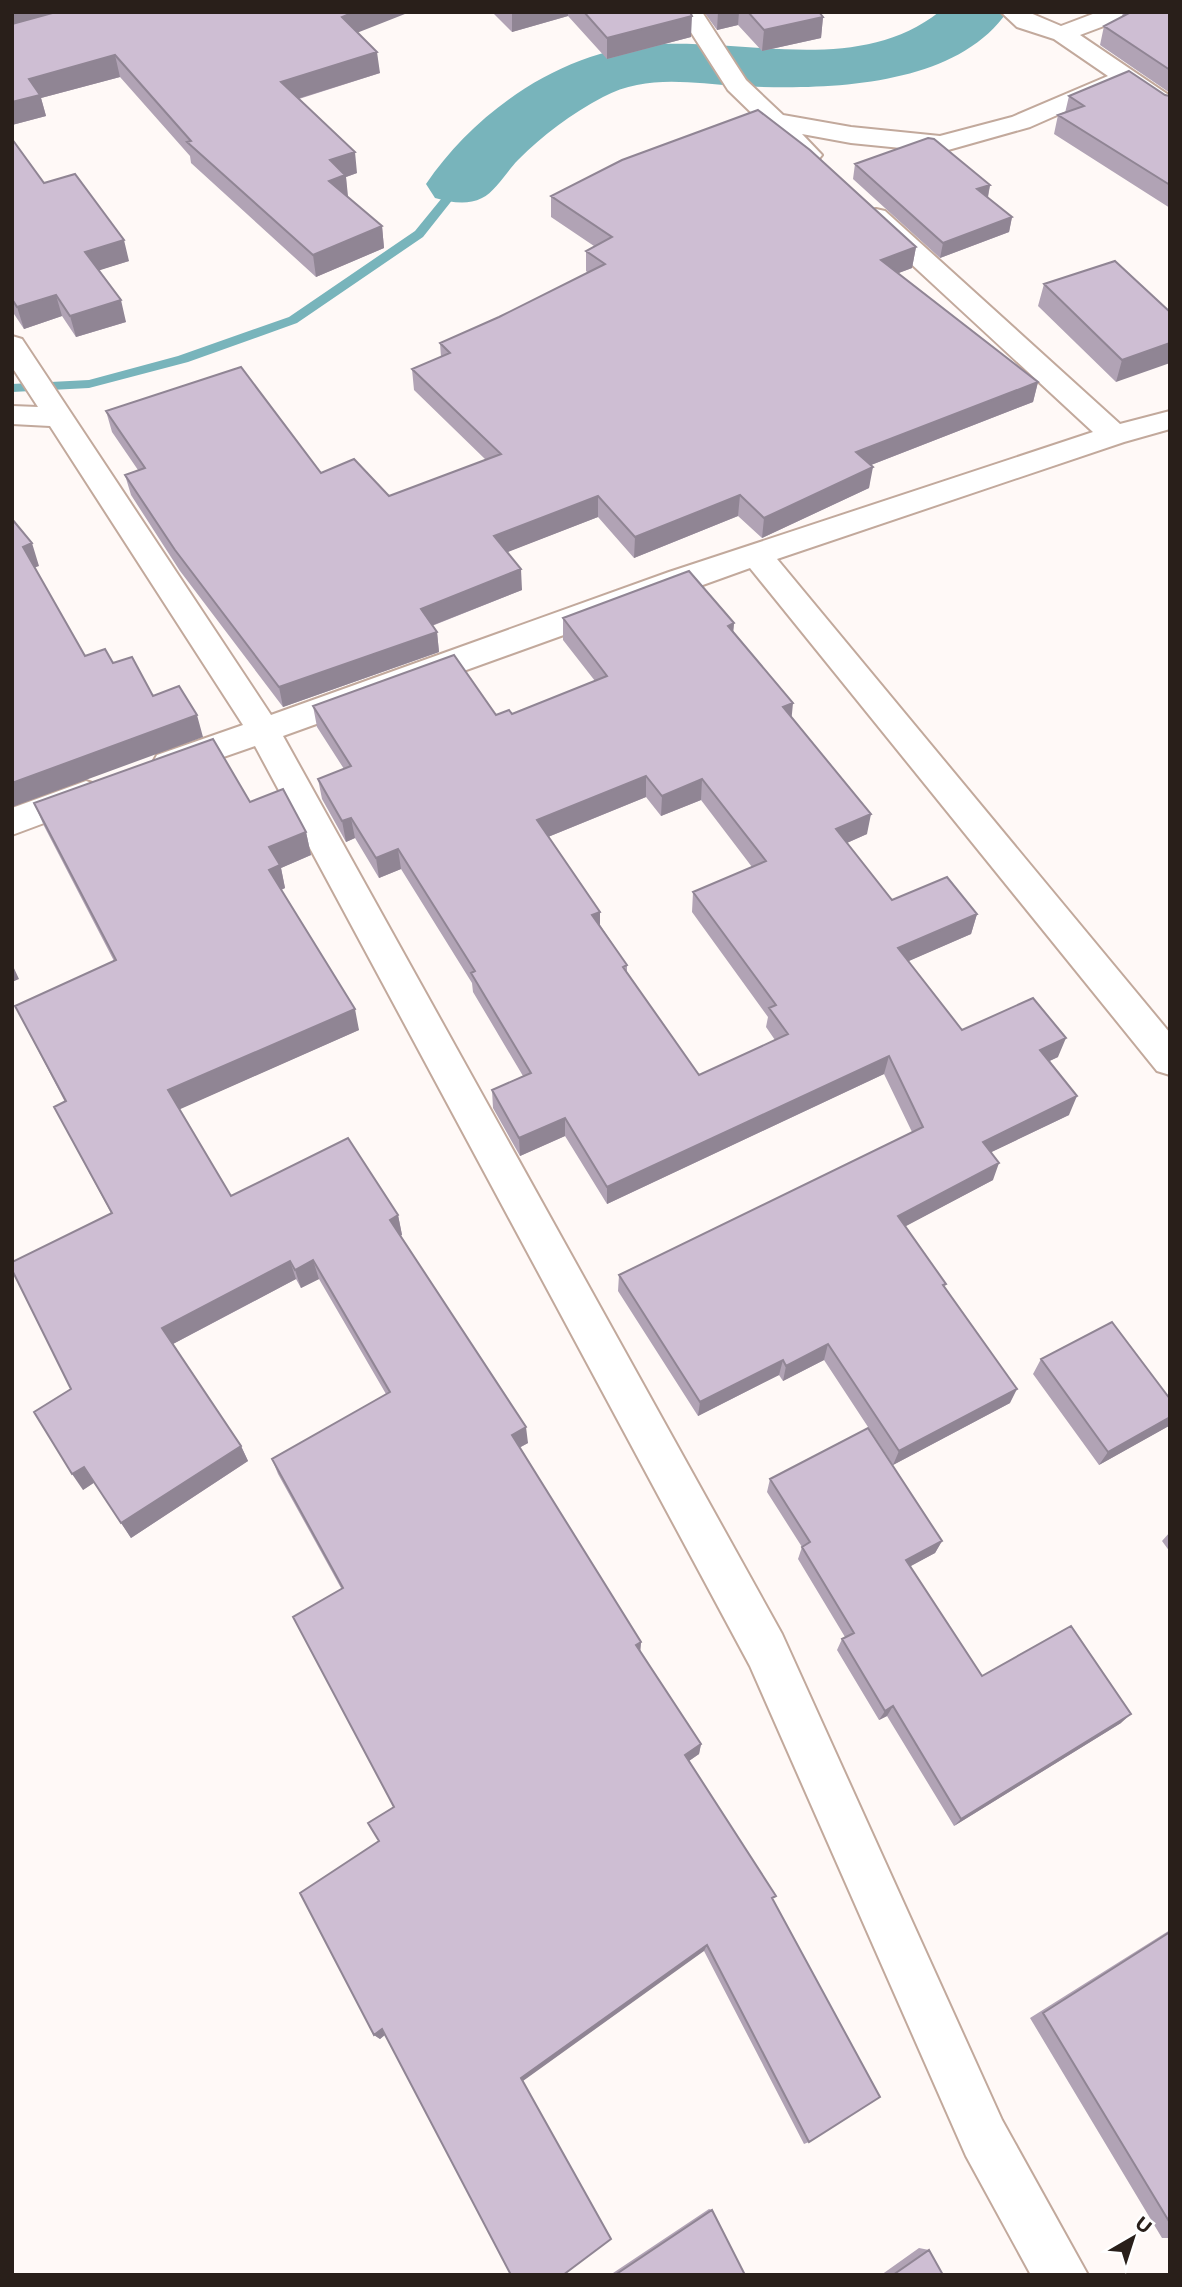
<svg xmlns="http://www.w3.org/2000/svg" width="1182" height="2287" font-family="Montserrat,sans-serif">
	<style>
		.lines { fill: none; stroke-linecap: round; stroke-linejoin: round }
		.stream { fill: #78b4bb; fill-rule: evenodd }
		.river { fill: #78b4bb; fill-rule: evenodd }
		.minor-casing { stroke: #c2a99c; stroke-width: 4 }
		.minor { fill: #fff; fill-rule: evenodd }
		.wall { fill: #b1a3b5; fill-rule: evenodd }
		.shaded-wall { fill: #908594 }
		.building { fill: #cebed3; stroke: #908594; stroke-width: 2; fill-rule: evenodd }
	</style>
	<rect width="100%" height="100%" fill="#fff9f7"/>
	<g class="lines">
		<path class="stream" d="M 455,182 L 465,184 L 423,237 L 297,323 L 188,362 L 89,388 L 12,392 L 12,384 L 89,380 L 178,356 L 289,317 L 415,231 Z"/>
		<path class="river" d="M 939,12 L 1007,12 C 954,89 821,90 737,86 C 691,83 646,74 603,97 C 571,114 543,135 518,160 C 507,171 495,192 482,198 C 466,206 451,202 435,198 L 426,184 C 477,109 567,47 660,44 C 751,40 861,74 939,12 Z"/>
		<g class="minor-casing">
			<path id="minor" d="M 678,12 L 702,12 L 746,80 L 783,115 L 851,127 L 940,136 L 1012,117 L 1108,76 L 1054,39 L 1017,27 L 1001,12 L 1028,12 L 1061,26 L 1098,12 L 1132,12 L 1128,17 L 1080,35 L 1170,96 L 1170,114 L 1161,112 L 1123,86 L 1030,127 L 941,152 L 851,143 L 802,134 L 822,155 L 818,160 L 800,160 L 728,90 Z
				M 876,209 L 885,211 L 1120,424 L 1170,411 L 1170,429 L 1124,442 L 777,559 L 1170,1033 L 1170,1075 L 1157,1071 L 750,568 L 283,736 L 782,1634 L 1002,2120 L 1088,2275 L 1031,2275 L 966,2156 L 750,1666 L 255,746 L 169,776 L 157,773 L 152,764 L 157,755 L 243,725 L 50,426 L 12,424 L 12,406 L 38,407 L 12,367 L 12,336 L 22,339 L 271,715 L 669,572 L 1093,432 L 867,223 L 863,217 L 867,211 Z
				M 86,781 L 98,785 L 103,794 L 98,803 L 12,835 L 12,808 Z"/>
		</g>
		<use href="#minor" class="minor"/>
	</g>
	<path class="wall" d="M 12,12 L 358,33 L 380,73 L 299,99 L 357,173 L 346,177 L 347,196 L 382,226 L 384,248 L 316,277 L 191,163 L 190,156 L 120,77 L 41,98 L 46,116 L 12,125 Z
		M 492,12 L 690,12 L 691,37 L 607,59 L 568,16 L 512,32 Z
		M 704,12 L 819,12 L 823,17 L 821,38 L 762,51 L 738,25 L 717,30 Z
		M 1123,12 L 1170,12 L 1170,93 L 1100,45 L 1104,26 L 1122,17 Z
		M 1165,95 L 1170,96 L 1170,208 L 1054,134 L 1058,115 L 1065,113 L 1069,96 Z
		M 12,139 L 44,183 L 129,261 L 99,270 L 126,322 L 76,337 L 62,316 L 24,329 L 12,311 Z
		M 855,164 L 990,185 L 988,198 L 1012,217 L 1009,232 L 940,258 L 853,179 Z
		M 551,196 L 916,247 L 912,268 L 898,273 L 1038,382 L 1033,402 L 871,465 L 869,488 L 762,538 L 738,516 L 634,558 L 598,517 L 507,552 L 522,590 L 432,626 L 437,632 L 439,652 L 283,707 L 180,571 L 131,495 L 125,475 L 138,470 L 112,432 L 106,411 L 321,473 L 389,496 L 486,460 L 414,390 L 412,369 L 441,357 L 440,343 L 499,317 L 588,273 L 586,271 L 586,251 L 594,246 L 551,217 Z
		M 1044,284 L 1170,312 L 1116,382 L 1038,306 Z
		M 563,618 L 734,623 L 733,632 L 791,718 L 867,834 L 847,843 L 892,900 L 977,914 L 971,934 L 908,961 L 962,1030 L 1058,1057 L 1049,1061 L 1069,1115 L 991,1152 L 993,1180 L 905,1226 L 946,1284 L 944,1288 L 1010,1403 L 893,1465 L 824,1360 L 783,1381 L 779,1375 L 698,1416 L 618,1291 L 619,1275 L 912,1132 L 884,1074 L 607,1204 L 565,1136 L 520,1156 L 493,1108 L 492,1090 L 523,1076 L 473,992 L 472,983 L 401,869 L 379,878 L 355,838 L 346,842 L 322,799 L 318,779 L 344,769 L 317,727 L 313,706 L 496,715 L 512,714 L 595,681 L 563,640 ZM 646,797 L 661,816 L 701,800 L 752,867 L 693,892 L 692,912 L 768,1017 L 766,1027 L 775,1040 L 699,1075 L 627,973 L 627,965 L 600,925 L 548,837 Z
		M 250,802 L 306,832 L 311,855 L 281,868 L 285,888 L 281,890 L 359,1030 L 179,1109 L 231,1196 L 398,1215 L 402,1235 L 400,1235 L 528,1443 L 519,1448 L 641,1642 L 640,1651 L 701,1744 L 699,1754 L 689,1761 L 773,1900 L 809,2142 L 804,2144 L 704,1951 L 385,2035 L 380,2039 L 374,2035 L 379,1841 L 393,1807 L 341,1588 L 278,1474 L 272,1459 L 386,1394 L 319,1279 L 301,1288 L 296,1279 L 173,1344 L 241,1446 L 248,1461 L 131,1538 L 95,1482 L 83,1490 L 71,1389 L 111,1213 L 54,1107 L 65,1102 L 15,1006 L 114,961 L 44,826 L 34,803 Z
		M 1041,1359 L 1170,1399 L 1170,1425 L 1099,1465 L 1033,1374 Z
		M 770,1479 L 942,1541 L 935,1553 L 910,1566 L 982,1676 L 1121,1723 L 954,1826 L 887,1716 L 879,1720 L 837,1650 L 842,1639 L 845,1637 L 798,1559 L 802,1547 L 767,1492 Z
		M 1170,1532 L 1170,1552 L 1162,1541 Z
		M 1170,1930 L 1170,2238 L 1162,2238 L 1030,2018 Z
		M 709,2209 L 712,2210 L 745,2275 L 610,2275 Z
		M 919,2248 L 929,2250 L 943,2275 L 881,2275 Z"/>
	<path class="shaded-wall" d="M 12,12 L 66,12 L 12,28 Z
		M 354,12 L 410,12 L 344,38 L 342,17 Z
		M 512,12 L 568,12 L 568,16 L 512,32 Z
		M 718,12 L 739,12 L 738,25 L 717,30 Z
		M 692,16 L 691,37 L 607,59 L 607,38 Z
		M 823,17 L 821,38 L 762,51 L 764,30 Z
		M 377,52 L 380,73 L 284,103 L 281,82 Z
		M 115,55 L 120,77 L 41,98 L 46,116 L 12,125 L 12,102 L 29,79 Z
		M 355,152 L 357,173 L 346,177 L 348,196 L 332,202 L 329,181 L 330,160 Z
		M 990,185 L 987,200 L 977,189 Z
		M 1012,217 L 1009,232 L 940,258 L 943,243 Z
		M 382,226 L 384,248 L 316,277 L 313,255 Z
		M 124,240 L 129,261 L 91,273 L 85,252 Z
		M 916,247 L 912,268 L 878,281 L 881,260 Z
		M 56,295 L 62,316 L 24,329 L 17,307 Z
		M 121,300 L 126,322 L 76,337 L 70,316 Z
		M 1170,343 L 1170,363 L 1116,382 L 1122,360 Z
		M 1038,382 L 1033,402 L 853,472 L 856,452 Z
		M 873,467 L 869,488 L 762,538 L 764,518 Z
		M 740,495 L 738,516 L 634,558 L 635,537 Z
		M 598,496 L 598,517 L 495,557 L 494,536 Z
		M 32,543 L 39,566 L 31,569 L 23,547 Z
		M 521,569 L 522,590 L 423,629 L 421,609 Z
		M 734,623 L 732,645 L 728,626 Z
		M 437,632 L 439,652 L 283,707 L 279,687 Z
		M 793,703 L 791,724 L 783,707 Z
		M 197,715 L 203,737 L 12,807 L 12,783 Z
		M 646,776 L 646,797 L 538,841 L 537,820 Z
		M 702,779 L 701,800 L 661,816 L 662,796 Z
		M 871,814 L 867,834 L 833,849 L 836,829 Z
		M 351,818 L 355,838 L 346,842 L 342,821 Z
		M 306,832 L 311,855 L 281,868 L 285,888 L 274,893 L 269,870 L 269,847 Z
		M 398,849 L 401,869 L 379,878 L 376,858 Z
		M 600,912 L 600,931 L 592,915 Z
		M 977,914 L 971,934 L 893,968 L 898,948 Z
		M 12,964 L 19,979 L 12,982 Z
		M 355,1009 L 359,1030 L 176,1111 L 168,1090 Z
		M 1066,1038 L 1058,1057 L 1033,1069 L 1040,1050 Z
		M 889,1056 L 884,1074 L 607,1204 L 607,1187 Z
		M 1077,1096 L 1069,1115 L 977,1159 L 983,1142 Z
		M 565,1118 L 565,1136 L 520,1156 L 519,1138 Z
		M 999,1163 L 993,1180 L 893,1233 L 898,1216 Z
		M 398,1215 L 402,1235 L 394,1239 L 390,1220 Z
		M 313,1260 L 319,1279 L 301,1288 L 295,1270 Z
		M 290,1261 L 296,1279 L 171,1345 L 162,1328 Z
		M 828,1344 L 824,1360 L 783,1381 L 786,1366 Z
		M 783,1360 L 779,1375 L 698,1416 L 700,1402 Z
		M 1017,1389 L 1010,1403 L 893,1465 L 899,1451 Z
		M 1170,1417 L 1169,1426 L 1099,1465 L 1108,1452 Z
		M 526,1427 L 528,1443 L 513,1451 L 512,1435 Z
		M 241,1446 L 248,1461 L 131,1538 L 121,1523 Z
		M 84,1467 L 95,1482 L 83,1490 L 72,1474 Z
		M 942,1541 L 935,1553 L 900,1572 L 906,1560 Z
		M 641,1642 L 640,1654 L 636,1645 Z
		M 893,1706 L 887,1716 L 879,1720 L 885,1711 Z
		M 1131,1714 L 1121,1723 L 954,1826 L 961,1819 Z
		M 701,1744 L 699,1754 L 683,1765 L 685,1755 Z
		M 707,1945 L 704,1951 L 523,2081 L 521,2078 Z
		M 382,2029 L 387,2033 L 380,2039 L 374,2035 Z"/>
	<path class="building" d="M 56,12 L 354,12 L 342,17 L 377,52 L 281,82 L 355,152 L 330,160 L 345,175 L 329,181 L 382,226 L 313,255 L 187,142 L 191,141 L 115,55 L 29,79 L 40,95 L 12,102 L 12,24 Z
		M 584,12 L 690,12 L 692,16 L 607,38 Z
		M 748,12 L 819,12 L 823,17 L 764,30 Z
		M 1131,12 L 1170,12 L 1170,70 L 1104,26 Z
		M 1129,71 L 1165,95 L 1170,96 L 1170,185 L 1058,115 L 1084,106 L 1069,96 Z
		M 758,110 L 810,150 L 916,247 L 881,260 L 1038,382 L 856,452 L 873,467 L 764,518 L 740,495 L 635,537 L 598,496 L 494,536 L 521,569 L 421,609 L 437,632 L 279,687 L 175,550 L 125,475 L 145,468 L 106,411 L 241,367 L 321,473 L 354,459 L 389,496 L 501,454 L 412,369 L 450,353 L 440,343 L 499,317 L 605,264 L 586,251 L 612,237 L 551,196 L 622,160 Z
		M 928,138 L 934,139 L 990,185 L 977,189 L 1012,217 L 943,243 L 855,164 Z
		M 12,139 L 44,183 L 75,174 L 124,240 L 85,252 L 121,300 L 70,316 L 56,295 L 17,307 L 12,299 Z
		M 1115,261 L 1170,312 L 1170,343 L 1122,360 L 1044,284 Z
		M 12,519 L 32,543 L 23,547 L 85,656 L 105,649 L 113,663 L 132,657 L 153,696 L 179,686 L 197,715 L 12,783 Z
		M 689,571 L 734,623 L 728,626 L 793,703 L 783,707 L 871,814 L 836,829 L 892,900 L 947,877 L 977,914 L 898,948 L 962,1030 L 1033,998 L 1066,1038 L 1040,1050 L 1077,1096 L 983,1142 L 999,1163 L 898,1216 L 946,1284 L 943,1285 L 1017,1389 L 899,1451 L 828,1344 L 786,1366 L 783,1360 L 700,1402 L 619,1275 L 923,1127 L 889,1056 L 607,1187 L 565,1118 L 519,1138 L 492,1090 L 531,1073 L 471,973 L 475,971 L 398,849 L 376,858 L 351,818 L 342,821 L 318,779 L 351,766 L 313,706 L 454,655 L 496,715 L 509,710 L 512,714 L 607,676 L 563,618 ZM 646,776 L 662,796 L 702,779 L 766,861 L 693,892 L 776,1005 L 769,1008 L 788,1034 L 699,1075 L 623,967 L 627,965 L 592,915 L 600,912 L 537,820 Z
		M 213,739 L 250,802 L 283,789 L 306,832 L 269,847 L 280,865 L 269,870 L 355,1009 L 168,1090 L 231,1196 L 348,1138 L 398,1215 L 390,1220 L 526,1427 L 512,1435 L 641,1642 L 636,1645 L 701,1744 L 685,1755 L 776,1896 L 772,1898 L 880,2097 L 809,2142 L 707,1945 L 521,2078 L 611,2239 L 563,2275 L 511,2275 L 382,2029 L 374,2035 L 300,1893 L 379,1841 L 368,1823 L 394,1807 L 293,1617 L 343,1588 L 272,1459 L 390,1392 L 313,1260 L 295,1270 L 290,1261 L 162,1328 L 241,1446 L 121,1523 L 84,1467 L 72,1474 L 34,1412 L 71,1389 L 12,1270 L 12,1262 L 112,1213 L 54,1107 L 66,1101 L 15,1006 L 116,960 L 34,803 Z
		M 1112,1322 L 1170,1399 L 1170,1417 L 1108,1452 L 1041,1359 Z
		M 868,1428 L 942,1541 L 906,1560 L 982,1676 L 1071,1626 L 1131,1714 L 961,1819 L 893,1706 L 885,1711 L 842,1639 L 854,1633 L 802,1547 L 810,1542 L 770,1479 Z
		M 1170,1932 L 1170,2223 L 1043,2013 Z
		M 712,2210 L 745,2275 L 615,2275 Z
		M 929,2250 L 943,2275 L 893,2275 Z"/>
	<rect width="1182" height="2287" fill="none" stroke="#291f1a" stroke-width="28"/>
	<g transform="translate(1133 2238) rotate(39)" stroke="#ffffff" stroke-width="5" paint-order="stroke">
	<path d="M0-5L12 26L0 18L-12 26Z" fill="#291f1a"/>
	<text y="-10" font-size="19" font-weight="bold" text-anchor="middle" fill="#291f1a">U</text>
	</g>
</svg>
